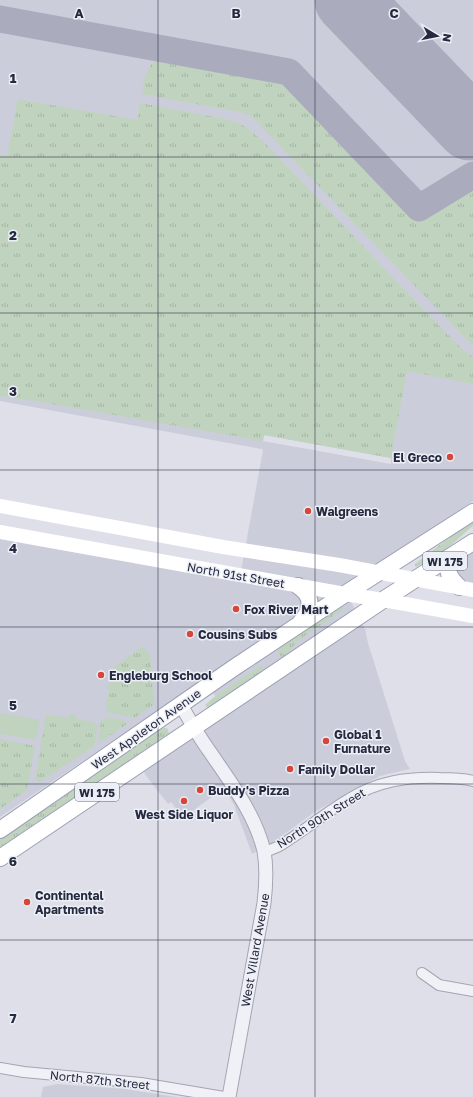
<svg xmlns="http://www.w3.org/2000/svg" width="473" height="1097" font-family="'Golos Text',sans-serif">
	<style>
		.built { fill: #cbceda; fill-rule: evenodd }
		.grass { fill: url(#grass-tufts) }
		.park { fill: #bfd3be }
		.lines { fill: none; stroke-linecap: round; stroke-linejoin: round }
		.taxiway { stroke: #aaacbe; stroke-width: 27 }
		.runway { stroke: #aaacbe; stroke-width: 67 }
		.minor-casing { stroke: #a3a5b2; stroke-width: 12 }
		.tertiary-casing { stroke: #a3a5b2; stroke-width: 15 }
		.primary-casing { stroke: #9ca0b5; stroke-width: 18 }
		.minor { stroke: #f0f1f6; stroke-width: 10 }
		.tertiary { stroke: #f0f1f6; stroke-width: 13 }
		.secondary { stroke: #fff; stroke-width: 14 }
		.primary { stroke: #fff; stroke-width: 16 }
		.grid { fill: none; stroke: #262a40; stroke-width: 1; stroke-opacity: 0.55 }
		.poi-dot { fill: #d6463a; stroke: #edeff6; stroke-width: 1.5 }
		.labels { text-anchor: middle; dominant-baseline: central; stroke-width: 3; stroke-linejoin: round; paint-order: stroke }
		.shield { fill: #edeff6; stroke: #626577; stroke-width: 1 }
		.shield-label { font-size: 11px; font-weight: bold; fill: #262a40 }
		.poi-label { font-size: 12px; font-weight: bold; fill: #262a40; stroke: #edeff6; text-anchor: start }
		.street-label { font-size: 12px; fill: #262a40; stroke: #edeff6 }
		.grid-label { font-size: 13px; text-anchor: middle; font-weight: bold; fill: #262a40; stroke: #edeff6; stroke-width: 3; stroke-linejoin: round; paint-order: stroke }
	</style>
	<defs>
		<pattern id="grass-tufts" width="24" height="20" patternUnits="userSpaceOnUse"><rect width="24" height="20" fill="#bfd3be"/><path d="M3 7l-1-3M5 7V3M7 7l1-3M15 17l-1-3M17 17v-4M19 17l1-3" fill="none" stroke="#a4b5a4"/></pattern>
	</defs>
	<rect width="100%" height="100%" fill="#dedfe8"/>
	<path class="built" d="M 0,0 L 473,0 L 473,501 L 343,586 L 365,629 L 368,643 L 405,761 L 410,769 L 380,776 L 316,811 L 272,843 L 252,854 L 234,805 L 224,788 L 183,818 L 171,802 L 168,804 L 147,777 L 144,772 L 226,713 L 204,679 L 0,817 L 0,539 L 239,582 L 263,450 L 261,449 L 0,401 ZM 264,435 L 391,458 L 391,464 L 263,441 Z
		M 473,553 L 473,583 L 458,579 L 455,565 Z
		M 57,1084 L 125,1089 L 177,1097 L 41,1097 L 43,1087 Z"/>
	<path class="grass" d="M 161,58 L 173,58 L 184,60 L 260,74 L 282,81 L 289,85 L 322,116 L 420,220 L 473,187 L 473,346 L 252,117 L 247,114 L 240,112 L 142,94 C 145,78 145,65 161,58 Z
		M 18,99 L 137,120 L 140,104 L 146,104 L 230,120 L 244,126 L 262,140 L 398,283 L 461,348 L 473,357 L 473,384 L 407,371 L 391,458 L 264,435 L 263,441 L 40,402 L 0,396 L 0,155 L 7,156 Z
		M 473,519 L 473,526 C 464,533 457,540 449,547 C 439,555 427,561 416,567 L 415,564 L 453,535 L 463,526 Z
		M 341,606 L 343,609 C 329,621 311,630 297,642 C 291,647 289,655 281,657 L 277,649 L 280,646 Z
		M 143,646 L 150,656 L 154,704 L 135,718 L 106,712 L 107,708 L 105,707 L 109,690 L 107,689 L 107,686 L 109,686 L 112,669 L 114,669 L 114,667 Z
		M 261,665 L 264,668 L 264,670 L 208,708 L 205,705 L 213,698 Z
		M 70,714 L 77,715 L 76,719 L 94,722 L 94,724 L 98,725 L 94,746 L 38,783 L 35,778 L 46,715 L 51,716 L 51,715 L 69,718 Z
		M 107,717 L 124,720 L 127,724 L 100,742 L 98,738 L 101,721 Z
		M 163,728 L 167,728 L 169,733 L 0,849 L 0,836 L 155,730 Z
		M 0,739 L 35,746 L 27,790 L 0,809 Z"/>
	<path class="park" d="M 0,713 L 40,720 L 36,740 L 0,734 Z"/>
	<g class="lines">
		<path class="taxiway" d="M 0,19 L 289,72 L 419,208 L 473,175"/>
		<path class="runway" d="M 348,0 L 470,127"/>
		<g class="minor-casing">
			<path id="minor" d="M 264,852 C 270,850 276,848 281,845 C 304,831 325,813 349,799 C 378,781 406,777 440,778 C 451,778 462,778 473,781
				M 422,973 L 439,985 L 473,991
				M 0,1068 L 24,1072 L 141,1083 L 224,1097"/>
		</g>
		<g class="tertiary-casing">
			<path id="tertiary" d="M 181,705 C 190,721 199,737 210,752 C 231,783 255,814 264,851 C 267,868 266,886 264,903 L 229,1097"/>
		</g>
		<g class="primary-casing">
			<path id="primary" d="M 453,555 C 446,572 447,575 459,587
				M 298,586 C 314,596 312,610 300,623
				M 0,830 L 235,667 L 345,594 L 473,512
				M 0,858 L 383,600 L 473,542"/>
		</g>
		<use href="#minor" class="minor"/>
		<use href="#tertiary" class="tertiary"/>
		<path class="secondary" d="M 0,506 L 223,547 L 339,565 L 473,590
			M 0,532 L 345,594 L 383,600 L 473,616"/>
		<use href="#primary" class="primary"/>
	</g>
	<path class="grid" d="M 158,0 L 158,1097M 315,0 L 315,1097M 0,157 L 473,157M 0,313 L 473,313M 0,470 L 473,470M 0,627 L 473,627M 0,784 L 473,784M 0,940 L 473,940"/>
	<g class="poi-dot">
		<circle cx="450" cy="457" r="4"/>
		<circle cx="308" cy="511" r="4"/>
		<circle cx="236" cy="609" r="4"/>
		<circle cx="190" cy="634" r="4"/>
		<circle cx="101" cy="675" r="4"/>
		<circle cx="326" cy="741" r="4"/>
		<circle cx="290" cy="769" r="4"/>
		<circle cx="200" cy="790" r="4"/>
		<circle cx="184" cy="801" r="4"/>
		<circle cx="27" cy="902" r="4"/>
	</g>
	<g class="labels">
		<g class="shield">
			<rect x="423" y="552" width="44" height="18" rx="3"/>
			<rect x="75" y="783" width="44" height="18" rx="3"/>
		</g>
		<g class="shield-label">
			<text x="445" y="561">WI 175</text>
			<text x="97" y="792">WI 175</text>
		</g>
		<g class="poi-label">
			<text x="442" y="457" text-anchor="end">El Greco</text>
			<text x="316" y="511">Walgreens</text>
			<text x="244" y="609">Fox River Mart</text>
			<text x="198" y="634">Cousins Subs</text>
			<text x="109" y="675">Engleburg School</text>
			<text x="334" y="734">Global 1<tspan x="334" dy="14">Furnature</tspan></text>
			<text x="298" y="769">Family Dollar</text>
			<text x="208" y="790">Buddy's Pizza</text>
			<text x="184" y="814" text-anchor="middle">West Side Liquor</text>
			<text x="35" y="895">Continental<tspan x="35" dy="14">Apartments</tspan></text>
		</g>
		<g class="street-label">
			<text transform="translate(236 575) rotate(10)">North 91st Street</text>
			<text transform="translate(146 729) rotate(-35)">West Appleton Avenue</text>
			<text transform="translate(321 818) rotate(-32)">North 90th Street</text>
			<text transform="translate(255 950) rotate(-80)">West Villard Avenue</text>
			<text transform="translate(100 1080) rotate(6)">North 87th Street</text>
		</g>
	</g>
	<g class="grid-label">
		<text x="79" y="18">A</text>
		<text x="236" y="18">B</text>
		<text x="394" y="18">C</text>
		<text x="13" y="83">1</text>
		<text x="13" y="240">2</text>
		<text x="13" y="396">3</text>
		<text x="13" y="553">4</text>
		<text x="13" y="710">5</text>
		<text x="13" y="866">6</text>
		<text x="13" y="1023">7</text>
	</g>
	<g transform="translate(437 36) rotate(100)" stroke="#edeff6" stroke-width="3" paint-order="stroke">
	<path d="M0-3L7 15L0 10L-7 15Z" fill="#262a40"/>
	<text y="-6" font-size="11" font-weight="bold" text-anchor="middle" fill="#262a40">N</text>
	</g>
</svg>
